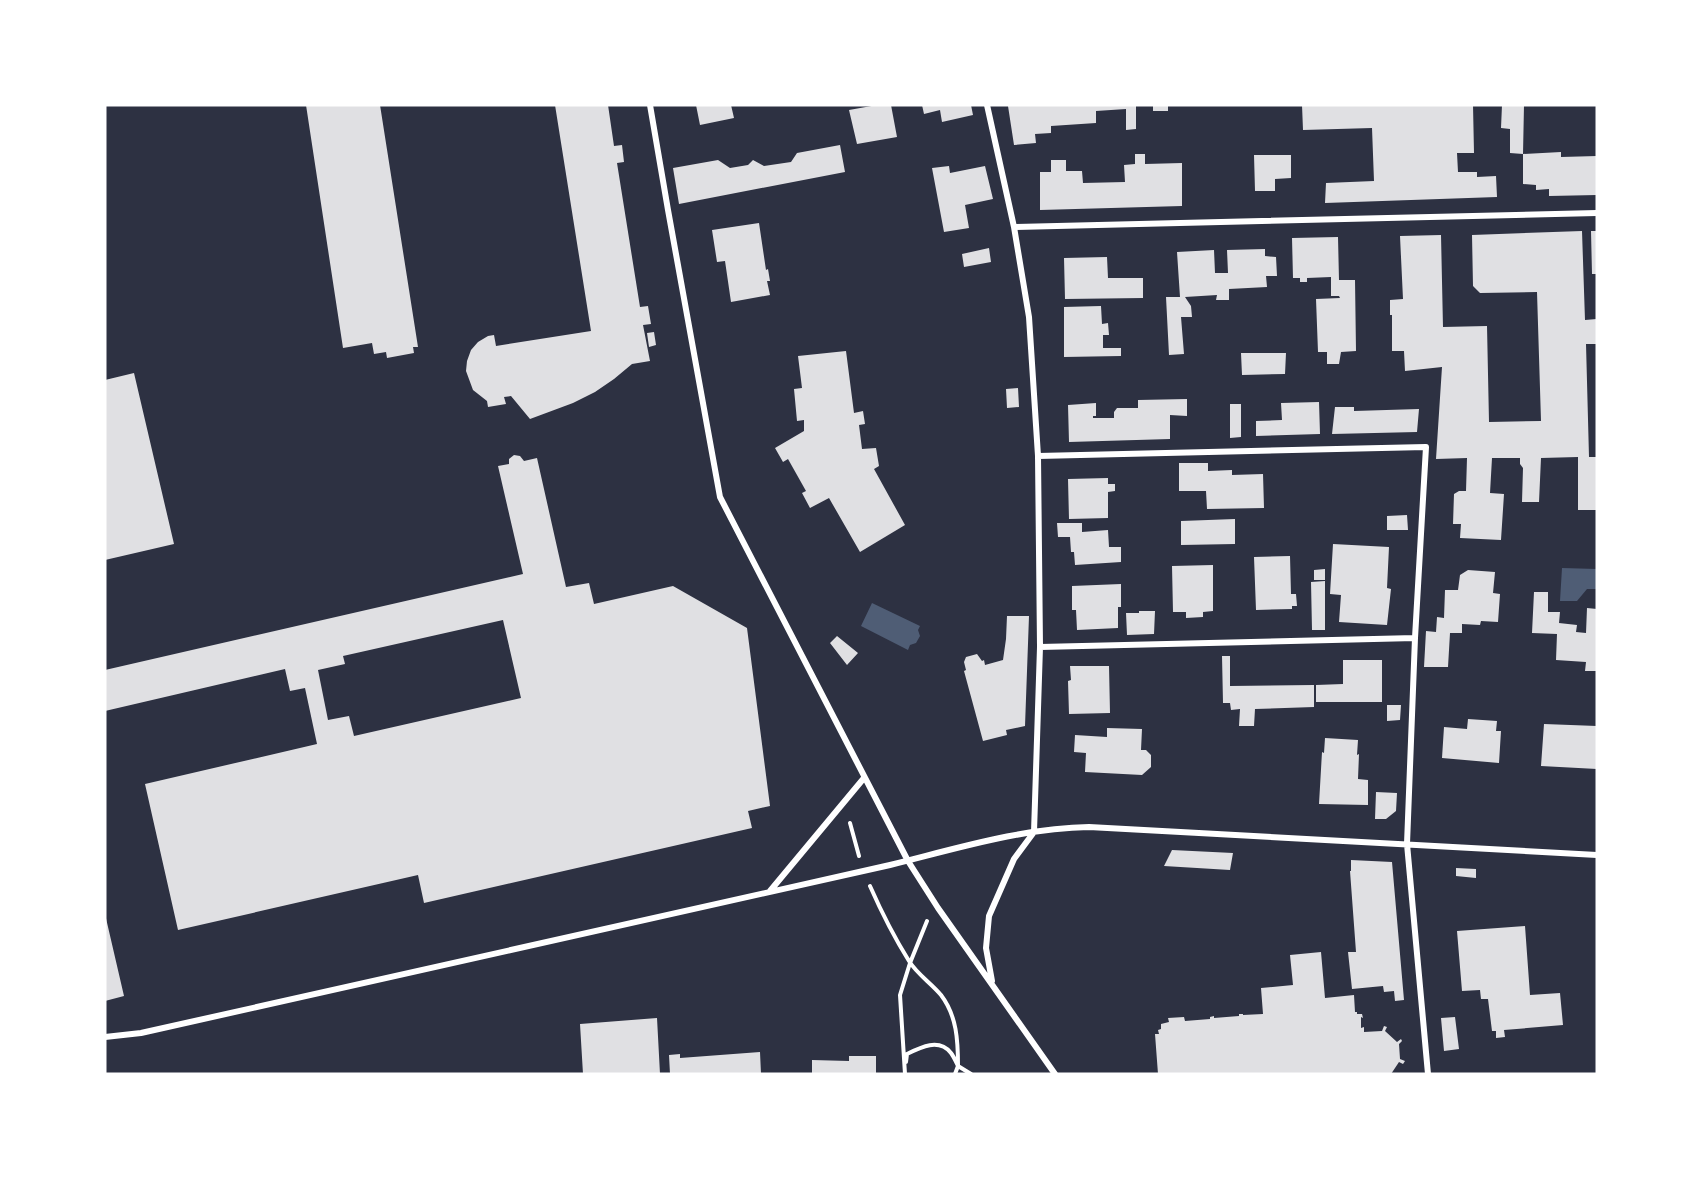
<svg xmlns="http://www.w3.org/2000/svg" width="1702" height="1179" font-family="Arial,sans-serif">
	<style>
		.water { fill: #4f5d75 }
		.building { fill: #e0e0e3; fill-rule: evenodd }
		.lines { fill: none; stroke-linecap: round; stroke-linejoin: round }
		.path { stroke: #fff; stroke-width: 4 }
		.minor { stroke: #fff; stroke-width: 6 }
	</style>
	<rect width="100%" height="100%" fill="#2d3142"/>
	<path class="water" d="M 1562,568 L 1597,569 L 1597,589 L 1587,589 L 1577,601 L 1560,601 Z
		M 872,603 L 920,626 L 918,630 L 920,636 L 916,643 L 910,645 L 908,650 L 861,626 Z"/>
	<path class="building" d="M 306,105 L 380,105 L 418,347 L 413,347 L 414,353 L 387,358 L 386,352 L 374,354 L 372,343 L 343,348 Z
		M 555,105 L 608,105 L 614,146 L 622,145 L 624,162 L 617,163 L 640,307 L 648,306 L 651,324 L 643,325 L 650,361 L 632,364 L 614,379 L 595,392 L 573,403 L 530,419 L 511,396 L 504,397 L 506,404 L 488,407 L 487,401 L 473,390 L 466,371 L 467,361 L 471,350 L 478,342 L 488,336 L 494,335 L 496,346 L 591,331 Z
		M 696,105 L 731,105 L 734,118 L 700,125 Z
		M 877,105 L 891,105 L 897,137 L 857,144 L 849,110 Z
		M 922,105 L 971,105 L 973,115 L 942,122 L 940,110 L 924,114 Z
		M 1019,105 L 1136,105 L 1136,129 L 1126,130 L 1126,109 L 1096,111 L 1096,123 L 1051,126 L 1051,133 L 1035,134 L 1036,143 L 1014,145 L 1008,106 Z
		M 1153,105 L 1168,105 L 1168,111 L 1153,111 Z
		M 1302,105 L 1473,105 L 1474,153 L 1457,153 L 1458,172 L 1477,172 L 1477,177 L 1496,176 L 1497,197 L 1325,203 L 1326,183 L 1374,181 L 1372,128 L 1303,130 Z
		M 1502,105 L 1524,105 L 1523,154 L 1561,152 L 1561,157 L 1597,156 L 1597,195 L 1549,196 L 1549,189 L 1536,190 L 1536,185 L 1523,184 L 1523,154 L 1510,153 L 1510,129 L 1501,128 Z
		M 840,145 L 845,172 L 679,204 L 673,168 L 718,160 L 730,168 L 748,165 L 753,160 L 764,166 L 791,162 L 797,153 Z
		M 1135,154 L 1145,154 L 1145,164 L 1182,163 L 1182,206 L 1040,210 L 1040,172 L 1051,172 L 1051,160 L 1066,160 L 1066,171 L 1082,171 L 1083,183 L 1125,182 L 1124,165 L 1135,164 Z
		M 1254,155 L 1291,155 L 1291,178 L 1275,179 L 1275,191 L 1255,191 Z
		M 949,166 L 950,173 L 985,166 L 993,199 L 965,205 L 969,228 L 944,232 L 932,168 Z
		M 759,223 L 766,270 L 768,269 L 770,281 L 767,281 L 770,295 L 731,302 L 725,261 L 717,262 L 712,230 Z
		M 1582,231 L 1585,320 L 1597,319 L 1597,344 L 1586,344 L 1589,457 L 1597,457 L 1597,510 L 1578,510 L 1578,457 L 1541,458 L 1539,502 L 1522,502 L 1523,468 L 1520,464 L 1520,458 L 1492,458 L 1490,493 L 1504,494 L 1501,540 L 1460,538 L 1461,524 L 1453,524 L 1454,494 L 1459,491 L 1466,491 L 1467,458 L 1436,459 L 1442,367 L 1405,371 L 1404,351 L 1392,351 L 1392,315 L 1390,315 L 1390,300 L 1403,299 L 1400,236 L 1441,235 L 1443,327 L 1487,326 L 1489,422 L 1541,421 L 1537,292 L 1480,293 L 1473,286 L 1472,235 Z
		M 1591,231 L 1597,231 L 1597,274 L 1592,274 Z
		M 1338,237 L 1339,280 L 1355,280 L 1356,351 L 1341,352 L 1339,364 L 1327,364 L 1327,352 L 1318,352 L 1316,299 L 1340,298 L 1339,296 L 1331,296 L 1331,277 L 1307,278 L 1307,282 L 1300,282 L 1300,278 L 1293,278 L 1292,238 Z
		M 989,248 L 991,262 L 964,267 L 962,254 Z
		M 1265,249 L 1265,256 L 1276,257 L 1277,276 L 1266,276 L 1267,287 L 1229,289 L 1229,300 L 1216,300 L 1217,295 L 1185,297 L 1191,306 L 1192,317 L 1181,317 L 1184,354 L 1169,355 L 1166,297 L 1180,297 L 1177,252 L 1214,250 L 1215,273 L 1228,273 L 1227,250 Z
		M 1107,257 L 1108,278 L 1143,278 L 1143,298 L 1065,299 L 1064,258 Z
		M 1101,306 L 1102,324 L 1108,323 L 1109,335 L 1103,335 L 1103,348 L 1121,348 L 1121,356 L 1064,357 L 1064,307 Z
		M 654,332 L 656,345 L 649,347 L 647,333 Z
		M 846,351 L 854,413 L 863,411 L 865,424 L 859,425 L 862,449 L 876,448 L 879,466 L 874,469 L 905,525 L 860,552 L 829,498 L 810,508 L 802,493 L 806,491 L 788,459 L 783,462 L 775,448 L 804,431 L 804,420 L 797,421 L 794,389 L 802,388 L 798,356 Z
		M 1241,353 L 1286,353 L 1285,374 L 1242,375 Z
		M 134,373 L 174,544 L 105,560 L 105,380 Z
		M 1018,388 L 1019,407 L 1007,408 L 1006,389 Z
		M 1187,399 L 1187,416 L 1170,415 L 1170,439 L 1069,442 L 1068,405 L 1096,403 L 1096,416 L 1093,416 L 1093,418 L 1114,418 L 1114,412 L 1117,408 L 1138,408 L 1138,400 Z
		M 1319,402 L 1320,434 L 1256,436 L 1256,421 L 1282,420 L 1281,403 Z
		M 1230,404 L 1241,404 L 1241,437 L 1230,438 Z
		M 1335,407 L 1354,407 L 1354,411 L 1419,409 L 1417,432 L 1332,434 Z
		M 514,455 L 520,456 L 524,461 L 537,458 L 566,587 L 589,583 L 594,604 L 673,586 L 747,628 L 770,806 L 748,811 L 752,828 L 424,903 L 418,875 L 178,930 L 145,784 L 317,744 L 305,688 L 290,691 L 285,669 L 105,711 L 105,670 L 523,574 L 498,466 L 509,464 L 509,459 ZM 503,620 L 521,698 L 354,736 L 349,716 L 328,720 L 318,670 L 345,664 L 343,656 Z
		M 1179,463 L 1208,463 L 1208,471 L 1232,470 L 1232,475 L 1263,474 L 1264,508 L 1207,509 L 1206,491 L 1179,491 Z
		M 1108,478 L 1108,484 L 1115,484 L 1115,491 L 1108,492 L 1108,518 L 1069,519 L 1068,479 Z
		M 1407,515 L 1408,530 L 1387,530 L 1387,516 Z
		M 1235,519 L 1235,544 L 1181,545 L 1181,521 Z
		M 1057,523 L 1082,523 L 1082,532 L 1108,530 L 1109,547 L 1121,547 L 1121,562 L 1075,565 L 1074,552 L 1071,552 L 1070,537 L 1058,537 Z
		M 1333,544 L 1389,547 L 1387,588 L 1391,589 L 1387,625 L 1339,622 L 1341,595 L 1330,594 Z
		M 1290,556 L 1291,594 L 1296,594 L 1297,606 L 1292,606 L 1292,609 L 1256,610 L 1254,557 Z
		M 1213,565 L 1213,611 L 1203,612 L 1203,617 L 1186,618 L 1186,612 L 1173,612 L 1172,566 Z
		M 1325,569 L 1325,580 L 1314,580 L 1314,570 Z
		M 1468,570 L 1495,572 L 1493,593 L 1500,594 L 1498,622 L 1481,621 L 1480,625 L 1462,624 L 1462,633 L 1450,633 L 1448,667 L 1424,667 L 1426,631 L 1436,632 L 1437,617 L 1444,618 L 1445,590 L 1458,590 L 1460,575 Z
		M 1325,581 L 1325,630 L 1312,630 L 1311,582 Z
		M 1121,584 L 1121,607 L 1118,607 L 1118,628 L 1077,630 L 1076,610 L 1072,610 L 1072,586 Z
		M 1534,592 L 1548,592 L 1548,612 L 1560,612 L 1559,623 L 1577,625 L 1576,632 L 1586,633 L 1587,608 L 1597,609 L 1597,671 L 1585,671 L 1586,662 L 1556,660 L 1557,634 L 1532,633 Z
		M 1139,611 L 1155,611 L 1154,634 L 1127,635 L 1126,613 L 1139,613 Z
		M 1007,616 L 1029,616 L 1025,726 L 1006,730 L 1007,735 L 983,741 L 964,671 L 966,670 L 964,662 L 966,657 L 977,654 L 982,661 L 984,660 L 985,665 L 1003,660 L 1006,639 Z
		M 837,636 L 858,653 L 847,665 L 830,643 Z
		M 1222,656 L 1230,656 L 1230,686 L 1314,685 L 1314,707 L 1255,709 L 1254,726 L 1239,726 L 1240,709 L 1231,710 L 1230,703 L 1223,703 Z
		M 1343,660 L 1382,660 L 1382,702 L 1316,702 L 1316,685 L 1343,684 Z
		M 1070,666 L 1109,666 L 1110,713 L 1069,714 L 1068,681 L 1071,680 Z
		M 1387,705 L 1401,705 L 1400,720 L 1387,721 Z
		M 1468,719 L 1497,721 L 1496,731 L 1501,731 L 1499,763 L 1442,758 L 1444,727 L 1467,729 Z
		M 1544,724 L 1597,726 L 1597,769 L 1541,766 Z
		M 1107,728 L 1142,729 L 1141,750 L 1146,750 L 1151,755 L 1151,767 L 1142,775 L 1085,772 L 1086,753 L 1074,752 L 1075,735 L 1107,737 Z
		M 1325,738 L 1358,740 L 1357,755 L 1359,754 L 1358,779 L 1368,780 L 1368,805 L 1319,804 L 1322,752 L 1324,753 Z
		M 1376,792 L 1397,793 L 1396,811 L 1386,819 L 1375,819 Z
		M 1172,850 L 1233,853 L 1230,870 L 1164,866 Z
		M 1351,860 L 1392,862 L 1404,1000 L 1395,1001 L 1394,991 L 1384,992 L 1383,986 L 1352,989 L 1348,952 L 1356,952 L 1350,871 L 1351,871 Z
		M 1456,868 L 1476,869 L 1476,878 L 1456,876 Z
		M 105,914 L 124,996 L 105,1001 Z
		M 1525,926 L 1530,995 L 1560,993 L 1563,1025 L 1504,1030 L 1505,1037 L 1496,1038 L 1496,1031 L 1492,1031 L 1488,999 L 1481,999 L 1480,990 L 1462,991 L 1457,931 Z
		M 1321,952 L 1325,998 L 1354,995 L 1355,1012 L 1357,1012 L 1357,1014 L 1362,1014 L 1363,1018 L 1361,1017 L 1361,1028 L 1364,1027 L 1364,1032 L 1382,1031 L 1384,1026 L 1387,1027 L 1385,1031 L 1397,1042 L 1401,1039 L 1402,1041 L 1399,1044 L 1400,1059 L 1405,1061 L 1403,1064 L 1399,1062 L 1391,1074 L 1158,1074 L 1155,1034 L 1159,1034 L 1158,1030 L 1161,1029 L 1161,1024 L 1169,1022 L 1168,1018 L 1184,1017 L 1185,1021 L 1210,1019 L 1210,1017 L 1214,1016 L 1214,1018 L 1239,1016 L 1239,1014 L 1243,1014 L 1243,1015 L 1263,1014 L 1261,988 L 1293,985 L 1290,955 Z
		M 1455,1017 L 1459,1049 L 1444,1051 L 1441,1018 Z
		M 657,1018 L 660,1074 L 583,1074 L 580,1024 Z
		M 760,1052 L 761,1074 L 670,1074 L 669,1055 L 680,1054 L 680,1058 Z
		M 849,1056 L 876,1056 L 876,1074 L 812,1074 L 812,1060 L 849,1061 Z"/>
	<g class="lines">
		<path class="path" d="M 850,823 L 859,856
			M 870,886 C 881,911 894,937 909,961 C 917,974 931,983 941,995 C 957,1016 958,1041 958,1066 L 971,1074
			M 906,1062 L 907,1054 C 921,1047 939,1038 951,1053 C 954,1057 956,1062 958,1066 L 955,1074
			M 905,1074 L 900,995 L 910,963 L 927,921"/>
		<path class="minor" d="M 650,105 L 668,210 L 720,497 L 908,861 L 938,908 L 1055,1074
			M 987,105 L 1014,227 L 1029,317 L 1038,456 L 1040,647 L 1034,832 L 1014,859 L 989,916 L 986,948 L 992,981
			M 1014,227 L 1597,213
			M 1038,456 L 1426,447 L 1415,638 L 1407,844 L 1428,1074
			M 1040,647 L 1415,638
			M 770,891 L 864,778
			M 105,1037 L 141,1033 L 890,865 C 955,849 1022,828 1089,827 L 1597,855"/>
	</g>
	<rect width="1702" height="1179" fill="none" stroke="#ffffff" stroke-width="213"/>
</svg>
